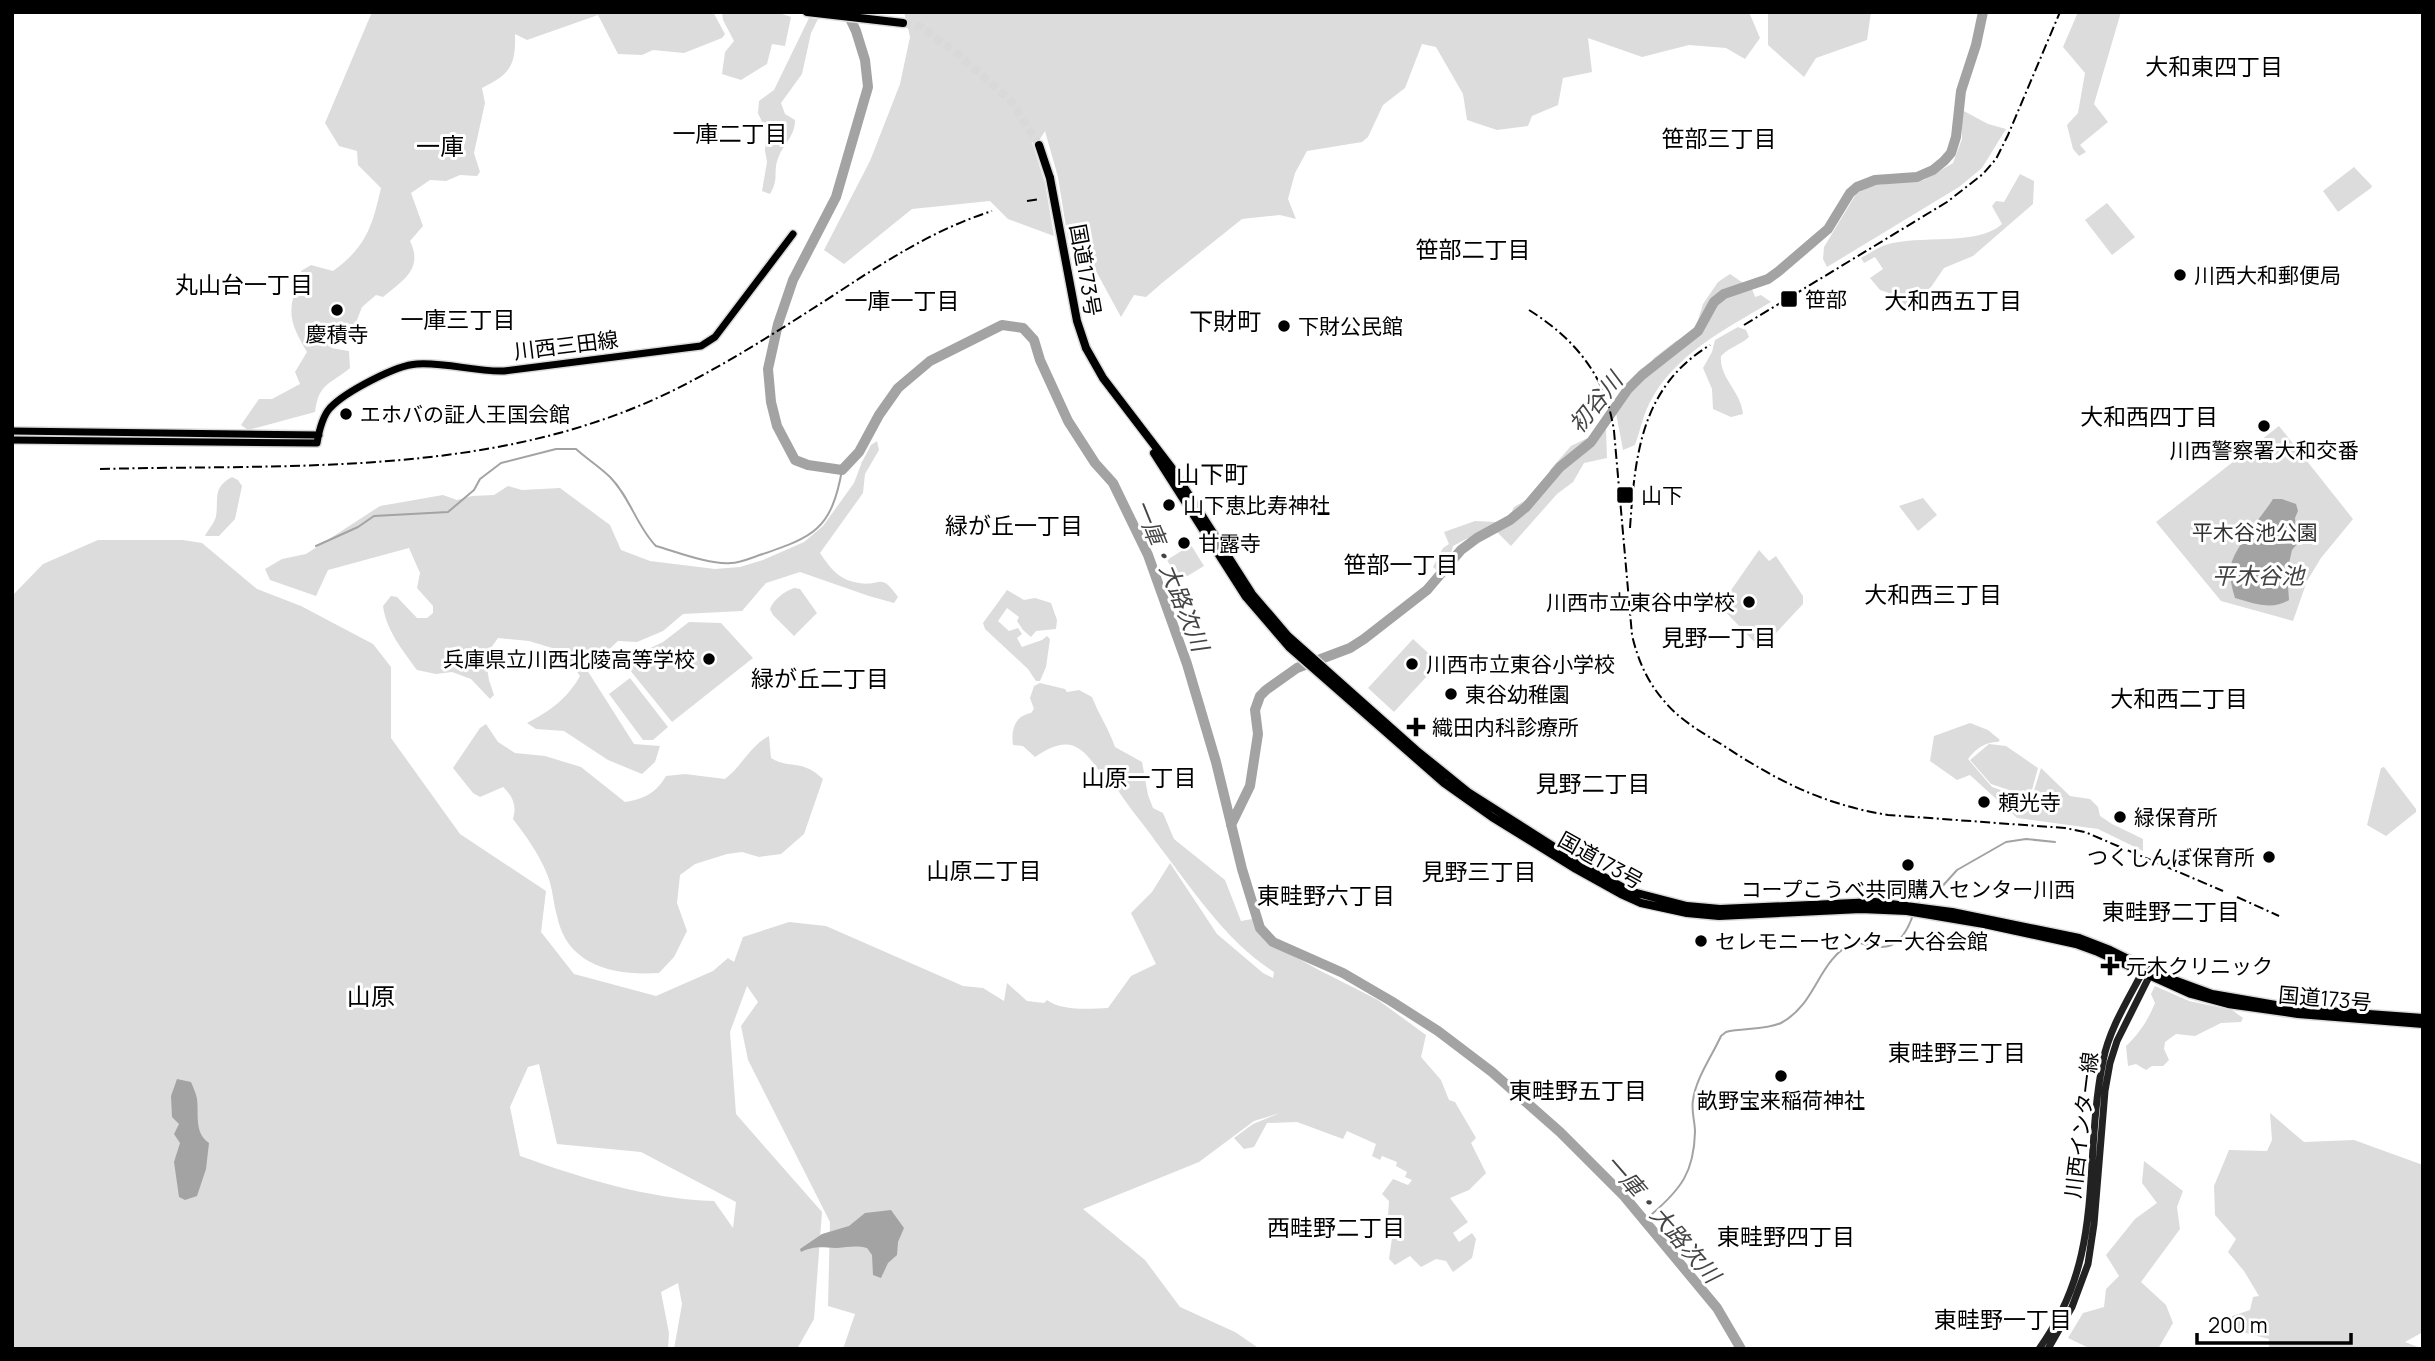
<svg xmlns="http://www.w3.org/2000/svg" width="2435" height="1361" font-family="Manrope,'Noto Sans JP',sans-serif">
	<style>
		.green { fill: #dcdcdc; fill-rule: evenodd }
		.water { fill: #a3a3a3 }
		.lines { fill: none; stroke-linecap: round; stroke-linejoin: round }
		.stream { stroke: #a3a3a3; stroke-width: 2 }
		.river { stroke: #a3a3a3; stroke-width: 10 }
		.trunk-tunnel { stroke: #d9d9d9; stroke-width: 8; stroke-dasharray: 8 4; stroke-linecap: butt }
		.primary-casing { stroke: #dbdbdb; stroke-width: 10 }
		.trunk-casing { stroke: #dbdbdb; stroke-width: 11 }
		.secondary { stroke: #222; stroke-width: 7 }
		.primary { stroke: #000; stroke-width: 7 }
		.trunk { stroke: #000; stroke-width: 8 }
		.rail { stroke: #000; stroke-width: 2; stroke-dasharray: 10 3.5 2 3.5; stroke-linecap: butt }
		.trunk-bridge-casing { stroke: #dbdbdb; stroke-width: 11; stroke-linecap: butt }
		.trunk-bridge { stroke: #000; stroke-width: 8 }
		.poi-dot { fill: #000; stroke: #fff; stroke-width: 2.5 }
		.labels { text-anchor: middle; dominant-baseline: central; stroke-width: 6; stroke-linejoin: round; paint-order: stroke }
		.street-label { font-size: 21px; fill: #000; stroke: #fff }
		.poi-label { font-size: 21px; fill: #000; stroke: #fff; text-anchor: start }
		.park-label { font-size: 21px; fill: #333; stroke: #fff }
		.neighbourhood-label { font-size: 23px; fill: #000; stroke: #fff }
		.water-label { font-size: 23px; font-style: italic; fill: #444; stroke: #fff }
		.quarter-label { font-size: 24px; fill: #000; stroke: #fff }
	</style>
	<rect width="100%" height="100%" fill="#fff"/>
	<path class="green" d="M 372,12 L 713,12 L 725,34 L 722,38 L 684,53 L 653,50 L 642,55 L 618,54 L 598,15 L 527,40 L 515,34 C 516,66 510,74 482,88 L 485,103 L 474,153 L 480,172 L 477,176 L 460,175 L 446,181 L 430,180 L 411,193 L 423,226 L 410,241 C 424,269 402,281 383,297 L 376,295 L 362,307 L 355,325 L 337,335 L 331,348 L 349,351 L 350,368 C 330,385 319,382 315,412 L 248,430 L 241,425 L 259,399 L 272,399 L 300,384 L 295,372 L 307,352 C 295,331 286,317 295,292 C 297,284 302,280 301,271 L 311,265 L 333,271 C 366,247 372,227 381,188 L 358,165 L 357,151 L 339,146 L 325,123 Z
		M 722,12 L 776,12 L 791,17 L 785,46 L 772,44 L 767,64 L 741,80 L 722,74 L 725,52 L 734,41 L 723,20 Z
		M 904,12 L 1749,12 L 1760,38 L 1745,59 L 1726,48 L 1689,45 L 1642,57 L 1588,38 L 1592,72 L 1563,78 L 1558,105 L 1532,116 L 1528,126 L 1497,130 L 1467,120 L 1463,94 L 1436,47 L 1422,44 L 1405,88 L 1383,105 L 1368,137 L 1362,142 L 1307,151 L 1295,173 L 1288,199 L 1296,219 L 1280,215 L 1242,219 L 1162,283 L 1146,297 L 1134,295 L 1121,317 L 1091,262 L 1072,240 L 1068,239 L 1058,177 L 1045,131 L 1040,139 L 1032,142 L 1045,183 L 1054,236 L 1008,219 L 990,201 L 912,209 L 844,264 L 824,250 L 870,161 L 900,84 L 910,37 Z
		M 1768,12 L 1871,12 L 1867,40 L 1816,58 L 1804,77 L 1768,45 Z
		M 2078,12 L 2121,12 L 2094,104 L 2108,122 L 2080,145 L 2086,152 L 2079,156 L 2073,149 L 2067,125 L 2078,113 L 2085,73 L 2063,47 Z
		M 809,18 L 818,19 L 811,33 L 802,74 L 781,103 L 785,114 L 795,120 C 795,136 785,142 779,156 C 772,171 780,178 770,194 L 762,191 L 767,162 L 765,151 L 766,131 L 758,113 L 759,101 L 774,90 Z
		M 1962,110 L 1988,124 L 2006,129 L 1982,168 L 1959,187 L 1827,267 L 1823,259 L 1824,247 L 1856,194 L 1868,186 L 1924,180 L 1953,163 L 1962,139 Z
		M 2354,167 L 2372,186 L 2371,188 L 2338,212 L 2323,191 Z
		M 2020,174 L 2034,181 L 2033,204 L 1973,256 L 1944,268 L 1931,287 L 1900,312 L 1893,304 L 1889,293 L 1880,290 L 1870,278 L 1883,269 L 1875,257 L 1864,263 L 1861,258 C 1869,254 1877,248 1885,245 C 1919,234 1977,247 2002,224 L 1992,206 L 1996,201 L 2004,202 Z
		M 2107,203 L 2135,237 L 2112,255 L 2085,220 Z
		M 1730,274 L 1752,289 L 1755,297 L 1761,295 L 1771,302 C 1726,329 1674,354 1649,404 C 1643,416 1640,431 1635,445 L 1623,450 L 1616,413 L 1654,358 L 1676,341 L 1687,336 L 1696,326 L 1703,304 L 1718,282 Z
		M 1738,327 L 1746,330 L 1749,337 C 1739,346 1731,346 1721,356 C 1719,378 1741,391 1743,414 L 1731,417 L 1713,409 L 1712,389 L 1703,368 L 1712,352 L 1715,340 Z
		M 2279,426 L 2353,519 L 2321,558 L 2307,581 L 2293,621 L 2221,601 L 2156,522 Z
		M 1606,429 L 1607,458 L 1584,463 L 1573,482 L 1557,494 L 1511,546 L 1497,532 L 1478,540 L 1468,538 L 1453,546 L 1450,557 L 1439,572 L 1433,567 L 1443,548 L 1449,544 L 1444,532 L 1475,521 L 1497,522 L 1510,515 L 1514,507 L 1547,488 L 1550,470 L 1571,446 Z
		M 877,441 L 879,450 L 865,474 L 863,493 L 820,553 C 830,568 839,580 859,583 C 881,587 880,571 898,597 L 894,603 L 869,596 L 800,572 L 766,583 L 742,611 L 683,614 L 663,631 L 637,642 L 618,641 L 587,670 L 634,744 L 660,746 L 655,762 L 642,774 L 608,760 L 564,731 L 536,729 L 527,723 C 550,711 567,699 580,676 L 562,651 L 529,641 L 498,638 L 485,656 L 489,680 L 494,695 L 490,699 L 471,679 L 452,672 L 436,674 L 417,670 C 403,651 386,630 383,606 L 391,596 L 397,597 L 417,618 L 427,618 L 433,613 L 433,606 L 417,588 L 420,573 L 409,548 L 328,570 L 316,596 L 270,580 L 265,569 L 282,559 L 306,554 L 380,506 L 443,495 L 457,500 L 472,496 L 494,495 L 508,486 L 522,490 L 560,488 L 610,525 L 621,550 L 650,561 L 715,569 L 740,567 L 763,560 L 804,542 L 823,526 L 854,483 L 862,462 L 871,445 Z
		M 232,477 L 238,480 L 242,486 L 235,519 L 219,536 L 205,536 C 208,529 215,523 216,516 C 219,498 212,488 232,477 Z
		M 1923,498 L 1937,515 L 1918,531 L 1899,506 Z
		M 98,540 L 183,540 L 202,543 L 257,589 L 301,606 L 373,644 L 391,667 L 391,738 L 460,834 L 546,891 L 541,932 L 574,974 L 656,996 L 713,971 L 728,958 L 734,962 L 743,937 L 789,922 L 826,926 L 963,986 L 983,988 L 1004,1001 L 1007,983 L 1027,1001 L 1044,1003 L 1047,1000 C 1062,1011 1089,1009 1108,1008 L 1131,976 L 1156,964 L 1131,913 L 1152,892 L 1170,863 L 1217,934 L 1263,973 L 1273,978 L 1274,972 C 1225,941 1191,887 1156,842 C 1140,819 1123,801 1110,777 L 1104,778 C 1083,747 1071,732 1035,757 L 1023,746 L 1013,745 C 1011,731 1014,716 1031,713 L 1034,709 L 1030,698 L 1034,686 L 1040,683 L 1065,689 L 1067,692 L 1079,690 L 1092,697 C 1099,715 1109,729 1115,747 L 1142,762 L 1148,795 L 1153,808 L 1163,813 L 1174,839 L 1225,880 L 1241,921 L 1252,919 L 1264,939 L 1317,969 L 1378,1000 L 1426,1035 L 1421,1057 L 1441,1080 L 1449,1100 L 1455,1102 L 1476,1138 L 1471,1143 L 1486,1173 L 1469,1190 L 1450,1198 L 1468,1222 L 1453,1233 L 1459,1242 L 1472,1233 L 1476,1239 L 1472,1258 L 1453,1272 L 1446,1261 L 1436,1259 L 1421,1267 L 1410,1256 L 1395,1265 L 1389,1259 L 1394,1224 L 1388,1216 L 1389,1201 L 1382,1194 L 1393,1179 L 1408,1185 L 1412,1180 L 1405,1177 L 1407,1172 L 1396,1166 L 1397,1162 L 1382,1156 L 1380,1160 L 1372,1156 L 1376,1144 L 1347,1131 L 1343,1139 L 1297,1122 L 1267,1123 L 1254,1147 L 1244,1149 L 1234,1138 L 1253,1124 L 1280,1113 L 1254,1121 L 1199,1162 L 1083,1209 L 1145,1260 L 1180,1307 L 1235,1332 L 1260,1349 L 843,1349 L 855,1314 L 828,1306 L 830,1222 L 748,1060 L 741,1026 L 758,1002 L 747,986 L 730,1032 L 736,1114 L 822,1212 L 814,1319 L 797,1349 L 674,1349 L 682,1304 L 678,1283 L 661,1292 L 669,1333 L 668,1349 L 12,1349 L 12,596 L 43,564 ZM 539,1064 L 557,1144 L 641,1152 L 736,1202 L 733,1228 L 714,1201 C 647,1199 582,1178 520,1156 L 510,1107 L 528,1067 Z
		M 1191,545 L 1204,566 L 1179,581 L 1167,560 Z
		M 1759,550 L 1769,561 L 1776,556 L 1803,596 L 1803,604 L 1761,649 L 1720,606 Z
		M 794,588 L 800,589 L 817,613 L 794,636 L 773,615 L 770,609 C 773,600 785,591 794,588 Z
		M 1007,590 L 1024,600 L 1035,598 L 1051,603 L 1057,620 L 1056,629 L 1036,631 L 1031,637 L 1023,630 L 1017,621 L 1019,617 L 1007,608 L 998,621 L 1009,631 L 1018,628 L 1022,634 L 1017,638 L 1022,647 L 1042,640 L 1047,636 L 1050,639 L 1046,667 L 1040,681 L 1036,681 L 1028,669 L 985,629 L 983,623 Z
		M 689,622 L 721,623 L 753,658 L 672,722 L 625,664 L 638,654 L 663,642 Z
		M 1413,639 L 1439,663 L 1394,712 L 1368,688 Z
		M 630,678 L 668,727 L 653,740 L 643,740 L 609,694 Z
		M 1970,723 L 1988,730 L 2000,740 L 1998,742 C 1985,742 1975,749 1968,759 L 1992,787 L 2025,798 L 2030,797 L 1991,784 L 1970,760 L 1989,744 L 2006,746 L 2038,768 L 2030,797 L 2032,797 L 2041,768 L 2070,796 L 2090,799 L 2098,807 L 2100,816 L 2112,824 L 2143,839 L 2143,851 L 2098,829 L 2017,818 L 1970,775 L 1957,780 L 1930,761 L 1934,736 Z
		M 486,724 L 498,742 L 515,753 L 545,756 L 581,767 L 625,802 C 644,799 656,793 666,776 L 685,774 L 725,779 C 742,766 750,746 769,736 L 771,758 C 791,770 801,758 823,779 L 804,834 L 781,854 L 759,857 L 742,852 L 727,854 L 695,864 L 680,875 L 677,903 L 687,931 L 674,957 L 659,973 C 614,976 567,966 557,916 C 553,902 553,888 547,874 C 539,854 526,836 513,819 C 517,806 513,796 503,787 L 480,797 L 473,793 L 453,768 L 480,728 Z
		M 2384,767 L 2416,809 L 2416,812 L 2386,836 L 2367,825 L 2381,768 Z
		M 2155,986 L 2189,1001 L 2232,1010 L 2243,1018 L 2241,1022 L 2221,1023 L 2195,1036 L 2176,1034 L 2165,1042 L 2164,1049 L 2169,1060 L 2163,1066 L 2152,1066 L 2146,1070 L 2136,1064 L 2128,1066 L 2126,1046 C 2140,1033 2148,1020 2155,1003 L 2151,994 Z
		M 2270,1113 L 2304,1142 L 2354,1140 L 2423,1165 L 2423,1332 L 2405,1342 L 2423,1349 L 2269,1349 L 2269,1339 L 2231,1329 L 2232,1316 L 2250,1310 L 2253,1297 L 2259,1296 L 2244,1271 L 2228,1252 L 2236,1239 L 2215,1215 L 2214,1186 L 2229,1150 L 2267,1151 L 2272,1140 Z
		M 2144,1161 L 2183,1191 L 2177,1207 L 2180,1229 L 2141,1282 L 2166,1305 L 2173,1323 L 2158,1349 L 2091,1349 L 2068,1338 L 2083,1313 L 2104,1307 L 2106,1289 L 2119,1276 L 2106,1255 L 2135,1219 L 2157,1203 L 2142,1183 Z"/>
	<path class="water" d="M 2273,499 L 2282,499 L 2296,504 L 2298,511 L 2295,518 L 2297,544 L 2292,550 L 2287,572 L 2289,600 C 2272,611 2253,603 2235,598 C 2232,589 2230,579 2230,570 C 2232,549 2262,517 2273,499 Z
		M 177,1079 L 191,1082 C 193,1087 196,1093 197,1099 C 199,1114 194,1133 209,1143 L 206,1169 L 197,1196 L 185,1200 L 179,1197 L 174,1162 L 180,1143 L 174,1134 L 179,1124 L 172,1117 L 171,1096 Z
		M 891,1210 L 904,1228 L 898,1242 L 897,1255 L 888,1263 L 881,1278 L 873,1275 L 872,1255 L 867,1248 C 856,1245 848,1247 837,1248 C 821,1248 817,1245 801,1252 L 800,1249 L 822,1234 L 849,1226 L 865,1213 Z"/>
	<g class="lines">
		<path class="stream" d="M 316,546 L 358,527 L 374,516 L 448,512 L 474,490 L 480,479 L 501,463 L 556,449 L 576,449 C 587,459 600,467 610,477 C 630,497 637,527 656,546 C 677,552 710,565 731,563 C 740,563 748,559 757,556 C 812,537 831,532 842,470
			M 1917,903 L 1923,897 L 1939,890 L 1957,870 L 2006,842 L 2026,839 L 2055,842
			M 1651,1228 L 1652,1214 C 1681,1189 1694,1172 1695,1132 C 1695,1121 1691,1111 1693,1100 C 1696,1078 1712,1056 1721,1036 L 1726,1032 C 1743,1028 1766,1030 1781,1023 C 1818,1003 1816,961 1855,941 C 1886,953 1901,949 1913,915"/>
		<path class="river" d="M 847,12 L 856,31 L 865,60 L 868,87 L 836,197 L 793,280 L 778,324 L 768,369 L 771,402 L 777,426 L 795,460 L 808,465 L 842,470 L 859,452 L 879,415 L 898,388 L 930,361 L 1002,325 L 1023,328 L 1034,340 L 1040,360 L 1068,421 L 1095,463 L 1113,483 L 1148,555 L 1187,664 L 1216,762 L 1242,869 L 1260,928 L 1273,942 L 1343,973 L 1391,1001 L 1438,1031 L 1492,1072 L 1560,1132 L 1624,1196 L 1717,1308 L 1741,1349
			M 1231,825 L 1250,786 L 1258,734 L 1255,710 L 1260,696 L 1266,690 L 1297,668 L 1350,648 L 1364,639 L 1427,590 L 1461,550 L 1477,538 L 1510,520 L 1526,507 L 1560,467 L 1591,442 L 1628,389 L 1642,375 L 1698,331 L 1714,302 L 1724,294 L 1768,279 L 1779,271 L 1828,229 L 1850,193 L 1857,187 L 1875,180 L 1917,177 L 1933,170 L 1944,161 L 1951,153 L 1956,137 L 1961,91 L 1976,45 L 1983,12"/>
		<path class="trunk-tunnel" d="M 903,23 L 921,27 L 959,55 L 1011,101 L 1039,145"/>
		<g class="primary-casing">
			<path id="primary" d="M 12,431 L 319,435
				M 12,440 L 317,443 C 319,431 322,417 330,408 C 345,392 396,365 417,364 C 446,362 475,372 504,371 L 701,346 L 715,337 L 793,234"/>
		</g>
		<g class="trunk-casing">
			<path id="trunk" d="M 807,12 L 903,23
				M 1039,145 L 1050,178
				M 1086,348 L 1103,378 L 1171,467 L 1252,594 L 1288,636 L 1416,750 L 1468,792 L 1581,864 L 1629,891 L 1687,906 L 1720,909 L 1875,902 L 1952,912 L 2079,938 L 2110,950 L 2163,976 L 2212,994 L 2300,1009 L 2423,1018
				M 1154,453 L 1246,597 L 1289,647 L 1444,783 L 1492,817 L 1576,869 L 1621,894 L 1641,903 L 1687,913 L 1719,916 L 1861,909 L 1907,911 L 1984,924 L 2076,944 L 2098,952 L 2191,994 L 2228,1004 L 2298,1014 L 2423,1024"/>
		</g>
		<path class="secondary" d="M 2039,1349 C 2107,1254 2082,1166 2103,1061 C 2109,1030 2127,1001 2142,973 L 2145,971
			M 2048,1349 L 2072,1307 L 2088,1264 L 2094,1224 L 2105,1091 L 2110,1063 L 2117,1041 L 2149,977 L 2149,970"/>
		<use href="#primary" class="primary"/>
		<use href="#trunk" class="trunk"/>
		<path class="rail" d="M 1027,201 L 1040,199
			M 1529,310 C 1575,339 1606,376 1614,431 L 1632,635 C 1638,661 1648,683 1665,702 C 1680,720 1701,732 1721,744 C 1776,780 1821,804 1888,815 L 2065,828 L 2085,832 L 2223,891
			M 1744,325 L 1947,202 L 1983,174 L 1996,159 L 2008,135 L 2060,12
			M 100,469 C 293,464 492,478 670,392 C 727,364 781,329 834,295 C 884,262 935,229 992,211
			M 1630,528 C 1635,455 1641,387 1710,345
			M 2237,897 L 2279,916"/>
		<g class="trunk-bridge-casing">
			<path id="trunk-bridge" d="M 1050,178 L 1077,321 L 1086,348"/>
		</g>
		<use href="#trunk-bridge" class="trunk-bridge"/>
	</g>
	<g class="poi-dot">
		<circle cx="2180" cy="275" r="7"/>
		<rect x="1780" y="290" width="18" height="18" rx="3.5"/>
		<circle cx="337" cy="310" r="7"/>
		<circle cx="1284" cy="326" r="7"/>
		<circle cx="346" cy="414" r="7"/>
		<circle cx="2264" cy="426" r="7"/>
		<rect x="1616" y="486" width="18" height="18" rx="3.5"/>
		<circle cx="1169" cy="505" r="7"/>
		<circle cx="1184" cy="543" r="7"/>
		<circle cx="1749" cy="602" r="7"/>
		<circle cx="709" cy="659" r="7"/>
		<circle cx="1412" cy="664" r="7"/>
		<circle cx="1451" cy="694" r="7"/>
		<path d="M1412.5 716.5h7v7h7v7h-7v7h-7v-7h-7v-7h7z"/>
		<circle cx="1984" cy="802" r="7"/>
		<circle cx="2120" cy="817" r="7"/>
		<circle cx="2269" cy="857" r="7"/>
		<circle cx="1908" cy="865" r="7"/>
		<circle cx="1701" cy="941" r="7"/>
		<path d="M2106.5 955.5h7v7h7v7h-7v7h-7v-7h-7v-7h7z"/>
		<circle cx="1781" cy="1076" r="7"/>
	</g>
	<g class="labels">
		<g class="street-label">
			<text transform="translate(1086 270) rotate(80)">国道173号</text>
			<text transform="translate(566 345) rotate(-7)">川西三田線</text>
			<text transform="translate(1601 860) rotate(29)">国道173号</text>
			<text transform="translate(2325 998) rotate(5)">国道173号</text>
			<text transform="translate(2081 1125) rotate(-83)">川西インター線</text>
		</g>
		<g class="poi-label">
			<text x="2194" y="275">川西大和郵便局</text>
			<text x="1805" y="299">笹部</text>
			<text x="1298" y="326">下財公民館</text>
			<text x="337" y="334" text-anchor="middle">慶積寺</text>
			<text x="360" y="414">エホバの証人王国会館</text>
			<text x="2264" y="450" text-anchor="middle">川西警察署大和交番</text>
			<text x="1641" y="495">山下</text>
			<text x="1183" y="505">山下恵比寿神社</text>
			<text x="1198" y="543">甘露寺</text>
			<text x="1735" y="602" text-anchor="end">川西市立東谷中学校</text>
			<text x="695" y="659" text-anchor="end">兵庫県立川西北陵高等学校</text>
			<text x="1426" y="664">川西市立東谷小学校</text>
			<text x="1465" y="694">東谷幼稚園</text>
			<text x="1432" y="727">織田内科診療所</text>
			<text x="1998" y="802">頼光寺</text>
			<text x="2134" y="817">緑保育所</text>
			<text x="2255" y="857" text-anchor="end">つくしんぼ保育所</text>
			<text x="1908" y="889" text-anchor="middle">コープこうべ共同購入センター川西</text>
			<text x="1715" y="941">セレモニーセンター大谷会館</text>
			<text x="2126" y="966">元木クリニック</text>
			<text x="1781" y="1100" text-anchor="middle">畝野宝来稲荷神社</text>
		</g>
		<g class="park-label">
			<text x="2255" y="532">平木谷池公園</text>
		</g>
		<g class="neighbourhood-label">
			<text x="2214" y="66">大和東四丁目</text>
			<text x="730" y="133">一庫二丁目</text>
			<text x="1719" y="138">笹部三丁目</text>
			<text x="1473" y="249">笹部二丁目</text>
			<text x="244" y="284">丸山台一丁目</text>
			<text x="902" y="300">一庫一丁目</text>
			<text x="1953" y="300">大和西五丁目</text>
			<text x="458" y="319">一庫三丁目</text>
			<text x="2149" y="416">大和西四丁目</text>
			<text x="1014" y="525">緑が丘一丁目</text>
			<text x="1401" y="564">笹部一丁目</text>
			<text x="1933" y="594">大和西三丁目</text>
			<text x="1719" y="637">見野一丁目</text>
			<text x="820" y="678">緑が丘二丁目</text>
			<text x="2179" y="698">大和西二丁目</text>
			<text x="1139" y="777">山原一丁目</text>
			<text x="1593" y="783">見野二丁目</text>
			<text x="984" y="870">山原二丁目</text>
			<text x="1479" y="871">見野三丁目</text>
			<text x="1326" y="895">東畦野六丁目</text>
			<text x="2171" y="911">東畦野二丁目</text>
			<text x="1957" y="1052">東畦野三丁目</text>
			<text x="1578" y="1090">東畦野五丁目</text>
			<text x="1336" y="1227">西畦野二丁目</text>
			<text x="1786" y="1236">東畦野四丁目</text>
			<text x="2003" y="1319">東畦野一丁目</text>
		</g>
		<g class="water-label">
			<text transform="translate(1595 402) rotate(-51)">初谷川</text>
			<text transform="translate(1172 575) rotate(68)">一庫・大路次川</text>
			<text x="2258" y="575">平木谷池</text>
			<text transform="translate(1663 1218) rotate(49)">一庫・大路次川</text>
		</g>
		<g class="quarter-label">
			<text x="440" y="145">一庫</text>
			<text x="1225" y="320">下財町</text>
			<text x="1212" y="473">山下町</text>
			<text x="371" y="995">山原</text>
		</g>
	</g>
	<rect width="2435" height="1361" fill="none" stroke="#000000" stroke-width="28"/>
	<path d="M2197 1333v10h154v-10" fill="none" stroke="#000000" stroke-width="3.5"/>
	<text x="2208" y="1333" font-size="21" fill="#000000" stroke="#ffffff" stroke-width="5" paint-order="stroke">200 m</text>
</svg>
